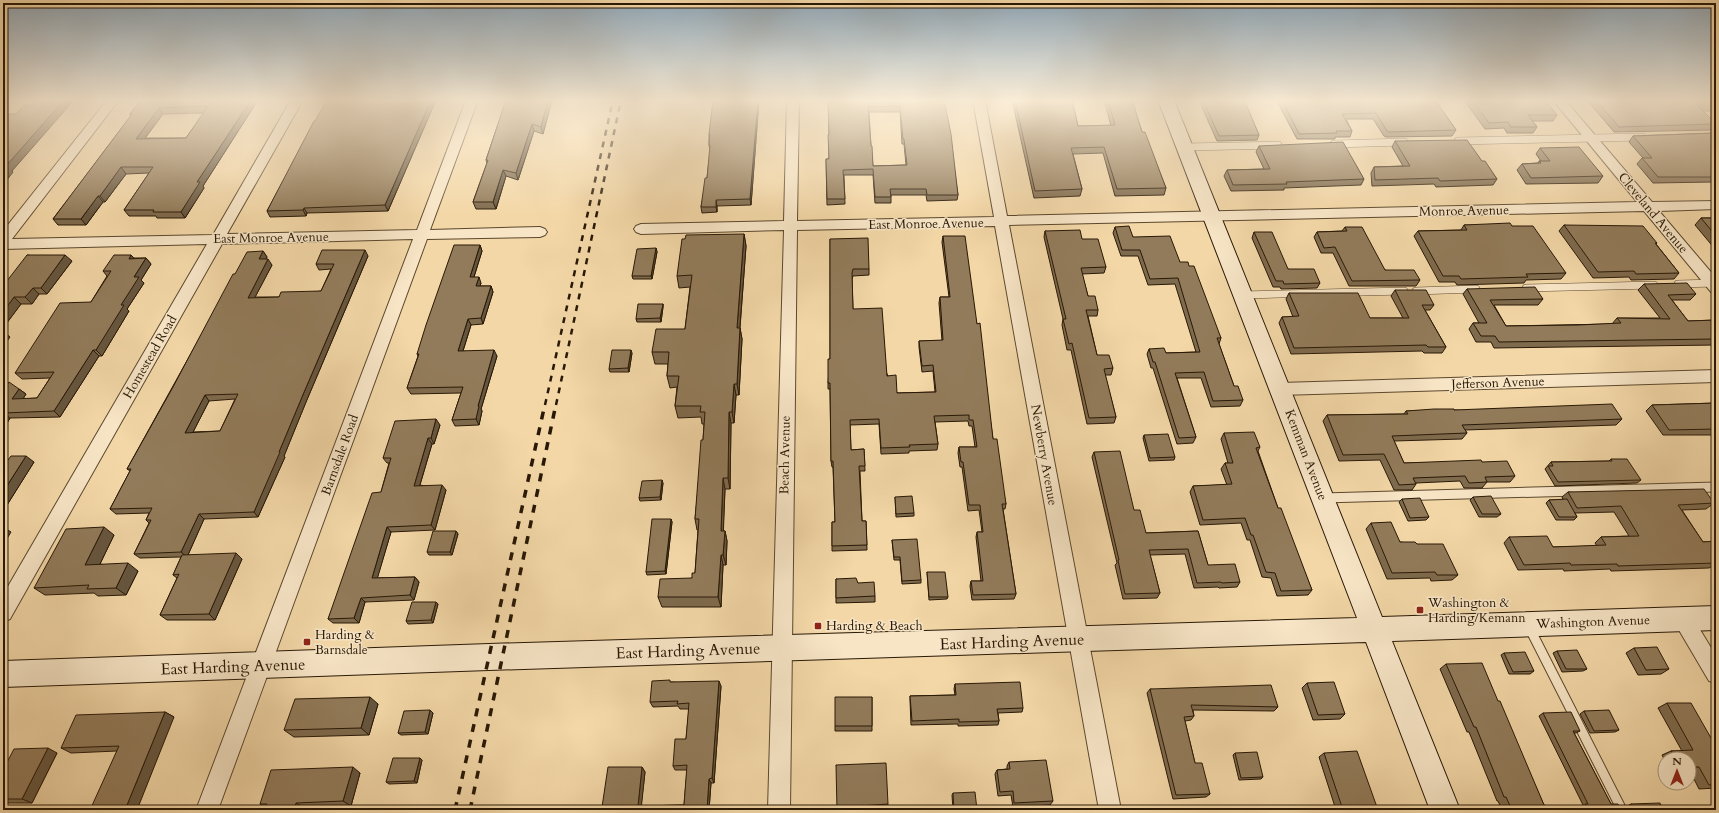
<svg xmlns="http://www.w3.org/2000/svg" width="1719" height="813" font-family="Cardo,serif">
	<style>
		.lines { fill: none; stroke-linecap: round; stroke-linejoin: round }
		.lane-far1-casing { stroke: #5b482e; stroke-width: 8 }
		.lane-casing { stroke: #5b482e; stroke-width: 11 }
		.street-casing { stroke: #5b482e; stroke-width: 2 }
		.secondary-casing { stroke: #281806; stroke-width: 2 }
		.lane-far1 { stroke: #f7e5c6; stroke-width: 7 }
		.lane { stroke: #f7e5c6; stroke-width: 9 }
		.street { fill: #f7e5c6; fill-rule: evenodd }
		.secondary { fill: #f7e5c6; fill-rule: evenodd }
		.rail-far1 { stroke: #281806; stroke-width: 2.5; stroke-dasharray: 6 6; stroke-linecap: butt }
		.rail { stroke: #281806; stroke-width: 3.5; stroke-dasharray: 8 8; stroke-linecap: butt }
		.wall { fill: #7e6a4d; stroke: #281806; fill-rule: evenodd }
		.shaded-wall { fill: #66563f; stroke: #281806 }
		.building { fill: #927b5a; stroke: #281806; fill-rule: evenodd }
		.poi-dot { fill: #8f2418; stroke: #f7e5c6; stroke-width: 1.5 }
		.labels { text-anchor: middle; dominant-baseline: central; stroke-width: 3; stroke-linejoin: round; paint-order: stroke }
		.street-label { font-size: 13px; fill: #281806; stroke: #f7e5c6 }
		.poi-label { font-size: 13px; fill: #281806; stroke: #f7e5c6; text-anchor: start }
		.near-street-label { font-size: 16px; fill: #281806; stroke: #f7e5c6 }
	</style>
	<rect width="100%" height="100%" fill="#f3d7a7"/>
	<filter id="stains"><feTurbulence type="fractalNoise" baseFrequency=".005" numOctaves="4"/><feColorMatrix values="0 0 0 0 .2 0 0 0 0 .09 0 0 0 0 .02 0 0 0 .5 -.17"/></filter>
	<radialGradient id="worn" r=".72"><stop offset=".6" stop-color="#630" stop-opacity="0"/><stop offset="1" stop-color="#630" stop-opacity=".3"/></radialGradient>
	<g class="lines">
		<g class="lane-far1-casing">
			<path id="lane-far1" d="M 1458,141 L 1642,137
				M 1334,144 L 1404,142
				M 1185,147 L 1278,145
				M 1678,284 L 1716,283
				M 1526,288 L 1654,285
				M 1416,291 L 1476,289
				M 1243,295 L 1404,291"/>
		</g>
		<g class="lane-casing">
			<path id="lane" d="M 1323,498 L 1716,487
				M 1529,627 L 1622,810"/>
		</g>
		<g class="street-casing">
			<path id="street" d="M 107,100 L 119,100 L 12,239 L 213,235 L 291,100 L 303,100 L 227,234 L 417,230 L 466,100 L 478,100 L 430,230 L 540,227 L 545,229 L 547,232 L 545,235 L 540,237 L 427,239 L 218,810 L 196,810 L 413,239 L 222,244 L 10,619 L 3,622 L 3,595 L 207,244 L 3,249 L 3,231 Z
				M 787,100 L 799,100 L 797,221 L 994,217 L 973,100 L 985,100 L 1007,216 L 1637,202 L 1553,100 L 1565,100 L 1652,202 L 1716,201 L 1716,209 L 1659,211 L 1716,278 L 1716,293 L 1711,292 L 1644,211 L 1009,225 L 1121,810 L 1099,810 L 995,226 L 797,230 L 790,810 L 768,810 L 784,230 L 641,234 L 636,232 L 634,229 L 636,226 L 641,224 L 784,221 Z
				M 1716,370 L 1716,382 L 1280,395 L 1274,393 L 1272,389 L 1274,385 L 1280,383 Z
				M 1683,610 L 1690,613 L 1716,656 L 1716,683 L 1709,681 L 1676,625 L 1674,619 L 1676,613 Z"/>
		</g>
		<g class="secondary-casing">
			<path id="secondary" d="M 1158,100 L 1174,100 L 1382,617 L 1716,606 L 1716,630 L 1392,641 L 1460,810 L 1430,810 L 1366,642 L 489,670 L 3,687 L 3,661 L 489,644 L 1357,618 Z"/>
		</g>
		<use href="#lane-far1" class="lane-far1"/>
		<use href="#lane" class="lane"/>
		<use href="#street" class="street"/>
		<use href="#secondary" class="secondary"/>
		<path class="rail-far1" d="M 545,405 L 613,100
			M 556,405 L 621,100"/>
		<path class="rail" d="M 455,810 L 545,404
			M 470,810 L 556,404"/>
	</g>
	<path class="wall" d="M 141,100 L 258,100 L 203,186 L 204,188 L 185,218 L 157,218 L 156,216 L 129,216 L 124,210 L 149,173 L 126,174 L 105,202 L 103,202 L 86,225 L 58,225 L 53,219 L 131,116 L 130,114 ZM 204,113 L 186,138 L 145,138 L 163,114 Z
		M 436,100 L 388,211 L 307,213 L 306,216 L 270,217 L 267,211 L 315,121 Z
		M 506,100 L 552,100 L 543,134 L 534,131 L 518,180 L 506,176 L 496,209 L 476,209 L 473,202 L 487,163 L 486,160 Z
		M 759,100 L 751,205 L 717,206 L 717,212 L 702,213 L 701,207 L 707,178 L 710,151 L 709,145 L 709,134 Z
		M 828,100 L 944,100 L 958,195 L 957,200 L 927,201 L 926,195 L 891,195 L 891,203 L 875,203 L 873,175 L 844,175 L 845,204 L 827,205 L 826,159 L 829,159 L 829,135 ZM 869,112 L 900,112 L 902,144 L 904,144 L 906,165 L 873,166 L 871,146 Z
		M 1012,100 L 1072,100 L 1078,126 L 1111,126 L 1104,100 L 1132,100 L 1142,132 L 1166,188 L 1164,195 L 1115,196 L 1103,153 L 1073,154 L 1082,189 L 1080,196 L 1034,198 Z
		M 1203,100 L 1244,100 L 1259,135 L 1257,140 L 1217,141 L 1201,105 Z
		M 1279,100 L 1435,100 L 1456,130 L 1452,136 L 1386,137 L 1384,136 L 1373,119 L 1346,119 L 1352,131 L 1350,137 L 1335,137 L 1335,139 L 1297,139 L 1278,103 Z
		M 1464,100 L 1545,100 L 1557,115 L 1553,121 L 1532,121 L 1537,127 L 1533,133 L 1507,133 L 1504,128 L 1485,129 Z
		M 1587,100 L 1716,100 L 1716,111 L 1703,111 L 1716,124 L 1711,130 L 1614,132 Z
		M 1716,133 L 1716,179 L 1713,182 L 1653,183 L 1637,164 L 1642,158 L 1643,158 L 1629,142 L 1633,136 Z
		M 1395,141 L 1482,161 L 1497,179 L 1493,185 L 1436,187 L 1434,184 L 1372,186 L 1371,173 L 1374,167 L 1403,166 L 1392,147 Z
		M 1259,146 L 1364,179 L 1361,185 L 1284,188 L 1284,190 L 1231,191 L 1224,176 L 1227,170 L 1264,169 L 1256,152 Z
		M 1540,148 L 1603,176 L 1598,183 L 1526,184 L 1517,170 L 1522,164 L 1538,163 L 1539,161 L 1541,161 L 1536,154 Z
		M 1701,218 L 1716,218 L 1716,249 L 1715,249 L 1695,225 Z
		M 1464,225 L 1512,226 L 1566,273 L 1561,279 L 1526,280 L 1524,283 L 1457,285 L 1455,282 L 1439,282 L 1414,236 L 1418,231 L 1461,230 Z
		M 1564,225 L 1657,243 L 1656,244 L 1679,273 L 1674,279 L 1631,280 L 1629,277 L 1593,278 L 1559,231 Z
		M 1115,227 L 1133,237 L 1180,262 L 1221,338 L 1219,344 L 1234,386 L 1243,400 L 1240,406 L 1211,407 L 1201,378 L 1177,378 L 1196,437 L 1193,443 L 1177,444 L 1153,368 L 1151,368 L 1147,354 L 1149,349 L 1166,353 L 1196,352 L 1175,284 L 1148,285 L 1138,256 L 1121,256 L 1113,233 Z
		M 1345,227 L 1385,270 L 1420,280 L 1416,286 L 1349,286 L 1333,253 L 1321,253 L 1314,237 L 1317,232 L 1342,231 Z
		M 1045,231 L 1082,239 L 1106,267 L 1104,273 L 1082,274 L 1088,296 L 1098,310 L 1097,316 L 1088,316 L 1097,355 L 1113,368 L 1111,375 L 1105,375 L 1116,417 L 1114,423 L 1087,424 L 1071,350 L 1067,350 L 1062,325 L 1063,319 L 1044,237 Z
		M 1254,232 L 1288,269 L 1320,283 L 1317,288 L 1281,289 L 1280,287 L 1273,287 L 1252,238 Z
		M 744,234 L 746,246 L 740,328 L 742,339 L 739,395 L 736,395 L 734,423 L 731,423 L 730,489 L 725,489 L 723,531 L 725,531 L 727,541 L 726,565 L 723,565 L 721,607 L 662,607 L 658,597 L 692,578 L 695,573 L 698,530 L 697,530 L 695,519 L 703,440 L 704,424 L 702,424 L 701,417 L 678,418 L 675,406 L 677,387 L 670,388 L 667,376 L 668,364 L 655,364 L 652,352 L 685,329 L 690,287 L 679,288 L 677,276 Z
		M 943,236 L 977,324 L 993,439 L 1006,504 L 1005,509 L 1003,509 L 1016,594 L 1014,599 L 972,600 L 970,586 L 971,581 L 981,581 L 976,537 L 977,532 L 982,532 L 979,510 L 968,511 L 962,467 L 960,467 L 958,453 L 959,447 L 975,447 L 972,426 L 969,426 L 968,421 L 935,422 L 938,444 L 937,450 L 909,451 L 909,453 L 881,454 L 879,424 L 850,425 L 851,450 L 864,449 L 865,471 L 860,471 L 862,521 L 866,521 L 867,550 L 832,551 L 832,522 L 835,522 L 833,467 L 832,467 L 831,461 L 830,389 L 828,389 L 828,383 L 830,359 L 830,239 L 869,269 L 869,275 L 853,276 L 852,279 L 853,309 L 897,393 L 935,392 L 933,371 L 922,372 L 919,347 L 919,341 L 942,341 L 939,303 L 940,297 L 949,297 L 942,242 Z
		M 480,245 L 482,251 L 474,277 L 481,283 L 480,286 L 491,286 L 493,292 L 483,324 L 471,325 L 463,351 L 497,356 L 481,409 L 482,411 L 479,425 L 455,426 L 452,420 L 461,393 L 411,394 L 407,388 L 418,356 L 417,354 Z
		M 656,248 L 657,252 L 652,279 L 633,279 L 632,276 Z
		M 263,251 L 267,257 L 266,259 L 272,265 L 255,297 L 279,297 L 321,291 L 331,269 L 319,270 L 316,264 L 368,256 L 306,402 L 284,456 L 285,457 L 258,517 L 204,519 L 188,555 L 242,559 L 215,620 L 167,620 L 160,615 L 177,578 L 173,575 L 181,557 L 140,558 L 134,554 L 149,523 L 146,520 L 149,513 L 116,514 L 110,509 L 130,471 L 127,469 L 235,274 ZM 235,399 L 220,431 L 193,432 L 209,401 Z
		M 27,255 L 72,261 L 47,294 L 39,294 L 32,304 L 21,304 L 3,328 Z
		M 131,255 L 134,258 L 146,258 L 151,264 L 141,280 L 144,283 L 127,309 L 129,311 L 102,356 L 99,356 L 60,417 L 10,418 L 3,430 L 3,391 L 19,389 L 26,394 L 23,399 L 37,398 L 50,378 L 22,379 L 15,373 L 91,302 L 107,276 L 103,271 Z
		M 1644,284 L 1696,294 L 1690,300 L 1672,300 L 1688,321 L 1716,320 L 1716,345 L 1494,348 L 1491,342 L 1476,342 L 1469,329 L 1473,323 L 1479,323 L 1463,294 L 1467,289 L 1543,299 L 1538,305 L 1494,305 L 1506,326 L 1612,324 L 1617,318 L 1660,318 L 1638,290 Z
		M 1395,290 L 1434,305 L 1430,310 L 1425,310 L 1446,347 L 1442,353 L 1424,353 L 1422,351 L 1291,354 L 1279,323 L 1282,317 L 1293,317 L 1286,299 L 1289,293 L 1370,318 L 1403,318 L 1391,296 Z
		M 663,304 L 663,307 L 661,322 L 637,322 L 636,319 Z
		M 632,353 L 629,372 L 610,372 L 609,369 Z
		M 1716,403 L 1716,440 L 1712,435 L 1663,435 L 1646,411 L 1652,405 Z
		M 1454,410 L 1622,419 L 1616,425 L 1465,430 L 1467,433 L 1462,439 L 1394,441 L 1404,463 L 1482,462 L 1515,476 L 1510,482 L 1487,482 L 1482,488 L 1464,488 L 1460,481 L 1416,483 L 1416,484 L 1412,490 L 1394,490 L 1380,460 L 1339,461 L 1323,421 L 1327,415 L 1404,414 L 1406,411 Z
		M 440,425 L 434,444 L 432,444 L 420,485 L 446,490 L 435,530 L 391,532 L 377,578 L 415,577 L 419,582 L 414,600 L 365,602 L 359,623 L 333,623 L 328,619 L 381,492 L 389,463 L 387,463 L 383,458 Z
		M 1224,433 L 1260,447 L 1258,451 L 1278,508 L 1312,590 L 1308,595 L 1277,596 L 1271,578 L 1262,577 L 1250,540 L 1247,540 L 1241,523 L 1200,525 L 1190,492 L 1193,486 L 1227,485 L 1221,469 L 1225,463 L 1228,463 L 1221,439 Z
		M 1144,435 L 1175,457 L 1174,460 L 1149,461 L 1143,438 Z
		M 1094,452 L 1134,510 L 1146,533 L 1198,531 L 1208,565 L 1240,582 L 1237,587 L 1219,588 L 1218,587 L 1194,588 L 1185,554 L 1150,555 L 1160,593 L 1157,598 L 1123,599 L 1115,565 L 1117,563 L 1092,457 Z
		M 1611,459 L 1641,480 L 1637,483 L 1555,486 L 1545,469 L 1551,462 L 1609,461 Z
		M 3,460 L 34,462 L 7,505 L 3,505 Z
		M 663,483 L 661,500 L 640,501 L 639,498 Z
		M 1568,492 L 1714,503 L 1706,509 L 1682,510 L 1703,542 L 1716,541 L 1716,566 L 1713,566 L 1709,568 L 1611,571 L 1610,569 L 1564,571 L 1563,569 L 1518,570 L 1504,543 L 1509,537 L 1553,547 L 1597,546 L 1595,543 L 1601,537 L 1629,536 L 1614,512 L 1575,513 L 1577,517 L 1574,520 L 1556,520 L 1546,503 L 1549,500 L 1563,500 L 1562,497 Z
		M 895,497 L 914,513 L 914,516 L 896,517 Z
		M 1473,497 L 1501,514 L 1497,517 L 1479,517 L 1470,500 Z
		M 1402,499 L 1429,517 L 1426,520 L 1408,521 L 1399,502 Z
		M 671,519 L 672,522 L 666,574 L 647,575 L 646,572 Z
		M 1371,523 L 1400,542 L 1417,544 L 1458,575 L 1452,580 L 1431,581 L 1430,578 L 1387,579 L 1366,529 Z
		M 456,531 L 458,534 L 452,555 L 429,555 L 427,552 Z
		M 114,535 L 100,564 L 138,571 L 126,595 L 98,596 L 94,593 L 45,595 L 34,588 Z
		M 892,540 L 921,580 L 921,583 L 902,584 L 900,560 L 894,560 Z
		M 927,572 L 948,597 L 947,599 L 929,600 Z
		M 836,579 L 858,583 L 875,596 L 875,602 L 836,603 Z
		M 438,604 L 433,623 L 408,624 L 406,621 Z
		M 1634,648 L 1669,669 L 1661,674 L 1638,675 L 1626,653 Z
		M 1557,651 L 1587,669 L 1583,671 L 1562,672 L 1553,653 Z
		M 1504,653 L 1534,671 L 1530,674 L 1509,674 L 1501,655 Z
		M 1446,664 L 1498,701 L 1544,805 L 1548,810 L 1502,810 L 1498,801 L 1497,801 L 1469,732 L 1467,732 L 1440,669 Z
		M 671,682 L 721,686 L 714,783 L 711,783 L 709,810 L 602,807 L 642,767 L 645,772 L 641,806 L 684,805 L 687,770 L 675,770 L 673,766 L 686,739 L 689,709 L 680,709 L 678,706 L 653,707 L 650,702 Z
		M 1307,683 L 1345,714 L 1340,719 L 1313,720 L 1302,688 Z
		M 955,684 L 1023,708 L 1022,712 L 998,713 L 999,721 L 998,725 L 958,726 L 958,724 L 911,725 L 910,700 L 910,696 L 955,695 L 954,689 Z
		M 1150,689 L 1278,707 L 1274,711 L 1193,710 L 1194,716 L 1191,720 L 1185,721 L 1195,763 L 1210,794 L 1206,797 L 1173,799 L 1147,693 Z
		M 872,697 L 872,731 L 835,731 L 835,726 Z
		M 1667,703 L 1711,738 L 1716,740 L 1716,788 L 1699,789 L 1690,771 L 1689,771 L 1689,759 L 1665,759 L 1665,761 L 1662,755 L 1671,751 L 1682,751 L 1658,708 Z
		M 378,704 L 369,735 L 294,737 L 284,730 Z
		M 1584,711 L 1619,730 L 1615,732 L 1590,733 L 1580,714 Z
		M 165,712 L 174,717 L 117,751 L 71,753 L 61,748 Z
		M 433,713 L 428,734 L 401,735 L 398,733 Z
		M 1543,713 L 1580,731 L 1576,733 L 1574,733 L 1611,804 L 1621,810 L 1583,810 L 1581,806 L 1583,805 L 1539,716 Z
		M 57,753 L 32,803 L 3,803 L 3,770 Z
		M 1235,753 L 1263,777 L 1261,779 L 1239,780 L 1233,755 Z
		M 1324,753 L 1378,810 L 1336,810 L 1319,757 Z
		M 420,758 L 422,760 L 417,783 L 389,784 L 386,782 Z
		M 1009,762 L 1053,801 L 1050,805 L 1013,807 L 1011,795 L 998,796 L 995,774 L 997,770 L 1007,769 L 1007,766 Z
		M 836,765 L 888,804 L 887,808 L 860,809 Z
		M 360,773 L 351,806 L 305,808 L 266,807 L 260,804 Z
		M 953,793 L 977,810 L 953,810 L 952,795 Z
		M 1631,804 L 1663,810 L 1627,810 L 1627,806 Z"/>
	<path class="shaded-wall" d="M 64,100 L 73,100 L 67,108 L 12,171 L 13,172 L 3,185 L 3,172 L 6,166 Z
		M 251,100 L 258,100 L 203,186 L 204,188 L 185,218 L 181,212 L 197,182 Z
		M 431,100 L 436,100 L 388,211 L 385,205 Z
		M 548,100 L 552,100 L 543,134 L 541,127 Z
		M 758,100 L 759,100 L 751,205 L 750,199 Z
		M 159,108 L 163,114 L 140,145 L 136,139 Z
		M 532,124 L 534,131 L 518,180 L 516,173 Z
		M 121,167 L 126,174 L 105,202 L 100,196 Z
		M 503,170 L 506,176 L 496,209 L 493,202 Z
		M 98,196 L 103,202 L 86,225 L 81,219 Z
		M 716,200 L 717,206 L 717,212 L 716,207 Z
		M 304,208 L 307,213 L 306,216 L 303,210 Z
		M 744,234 L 746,246 L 739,339 L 737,328 Z
		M 480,245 L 482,251 L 472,283 L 470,277 Z
		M 656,248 L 657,252 L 652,279 L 651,276 Z
		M 365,250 L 368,256 L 306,402 L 284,456 L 285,457 L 258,517 L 254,512 L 302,397 Z
		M 263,251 L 267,257 L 263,265 L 259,259 Z
		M 65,255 L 72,261 L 47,294 L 41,288 Z
		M 131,255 L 136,261 L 129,259 Z
		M 146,258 L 151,264 L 141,280 L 144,283 L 127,309 L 129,311 L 102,356 L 96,350 L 134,277 Z
		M 268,259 L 272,265 L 252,303 L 248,298 Z
		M 479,277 L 481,283 L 478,292 L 476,286 Z
		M 491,286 L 493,292 L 483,324 L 481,318 Z
		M 33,288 L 39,294 L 32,304 L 25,297 Z
		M 14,297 L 21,304 L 3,328 L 3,312 Z
		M 663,304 L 663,307 L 661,322 L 660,318 Z
		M 468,319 L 471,325 L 461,357 L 458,351 Z
		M 740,328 L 742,339 L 739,395 L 737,384 Z
		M 3,331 L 10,337 L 3,347 Z
		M 93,350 L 99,356 L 60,417 L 54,411 Z
		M 494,350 L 497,356 L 481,409 L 482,411 L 479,425 L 476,419 L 478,406 Z
		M 631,350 L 632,353 L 629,372 L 628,368 Z
		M 734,384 L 736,395 L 734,423 L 732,412 Z
		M 19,389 L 26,394 L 19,405 L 12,399 Z
		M 205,395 L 209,401 L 190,438 L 185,433 Z
		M 729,412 L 731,423 L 730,489 L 728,478 Z
		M 3,413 L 10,418 L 3,430 Z
		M 436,419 L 440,425 L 434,444 L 431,438 Z
		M 428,438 L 432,444 L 418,491 L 414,486 Z
		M 26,456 L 34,462 L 7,505 L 3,502 L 3,492 Z
		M 723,478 L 725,489 L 723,542 L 721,531 Z
		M 662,480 L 663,483 L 661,500 L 660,497 Z
		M 442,485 L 446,490 L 435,530 L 431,525 Z
		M 199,514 L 204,519 L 187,557 L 181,552 Z
		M 671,519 L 672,522 L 666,574 L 665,571 Z
		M 3,527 L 11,532 L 3,545 Z
		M 104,527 L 114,535 L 96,572 L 85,565 Z
		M 387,527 L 391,532 L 376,583 L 372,578 Z
		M 456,531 L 458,534 L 452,555 L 450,552 Z
		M 725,531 L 727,541 L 726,565 L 723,555 Z
		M 236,553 L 242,559 L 215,620 L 209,614 Z
		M 721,555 L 723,565 L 721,607 L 718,597 Z
		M 128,563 L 138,571 L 126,595 L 116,588 Z
		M 415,577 L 419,582 L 414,600 L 410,595 Z
		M 361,598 L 365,602 L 359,623 L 354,618 Z
		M 436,602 L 438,604 L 433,623 L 431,620 Z
		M 719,681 L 721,686 L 714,783 L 712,778 Z
		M 370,697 L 378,704 L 369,735 L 361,728 Z
		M 430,710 L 433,713 L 428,734 L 425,732 Z
		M 165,712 L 174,717 L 137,810 L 125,810 Z
		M 48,748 L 57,753 L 32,803 L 22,799 Z
		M 420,758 L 422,760 L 417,783 L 414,781 Z
		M 353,767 L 360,773 L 351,806 L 343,801 Z
		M 642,767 L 645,772 L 641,810 L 638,806 Z
		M 709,779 L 711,783 L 709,810 L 707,810 Z
		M 296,803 L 305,808 L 304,810 L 294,810 Z"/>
	<path class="building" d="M 37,100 L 64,100 L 6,166 L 8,166 L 3,172 L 3,114 L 16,114 L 24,105 L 32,105 Z
		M 141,100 L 251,100 L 197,182 L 200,182 L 181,212 L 153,212 L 154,210 L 124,210 L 153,167 L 121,167 L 100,196 L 98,196 L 81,219 L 53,219 L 132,114 L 130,114 ZM 208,106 L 186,138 L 136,139 L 159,108 Z
		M 327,100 L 431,100 L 385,205 L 304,208 L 303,210 L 267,211 L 314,121 L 315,121 Z
		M 506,100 L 548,100 L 541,127 L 532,124 L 516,173 L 503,170 L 493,202 L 473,202 L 488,160 L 486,160 Z
		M 713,100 L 758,100 L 750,199 L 716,200 L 716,207 L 701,207 L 705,178 L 707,178 L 710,145 L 709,145 L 710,134 L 709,134 Z
		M 828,100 L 944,100 L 951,134 L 958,195 L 927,195 L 926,189 L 890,189 L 891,197 L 875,197 L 873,169 L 843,170 L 845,199 L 827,199 L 826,159 L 829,159 L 828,135 L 829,135 ZM 900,106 L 903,139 L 904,139 L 907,165 L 873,166 L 872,146 L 871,146 L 868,107 Z
		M 1015,100 L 1072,100 L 1078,126 L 1115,125 L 1108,100 L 1132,100 L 1142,132 L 1145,132 L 1166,188 L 1117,189 L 1104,147 L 1071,148 L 1082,189 L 1035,191 Z
		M 1203,100 L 1244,100 L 1259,135 L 1219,136 Z
		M 1282,100 L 1435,100 L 1456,130 L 1389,132 L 1387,131 L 1376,113 L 1342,114 L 1352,131 L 1336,131 L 1337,133 L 1299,134 Z
		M 1472,100 L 1545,100 L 1557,115 L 1528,115 L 1537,127 L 1511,127 L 1508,122 L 1489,123 Z
		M 1596,100 L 1716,100 L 1716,105 L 1697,105 L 1716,124 L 1619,127 Z
		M 1716,133 L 1716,172 L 1713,172 L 1716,175 L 1716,177 L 1658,177 L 1642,158 L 1652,158 L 1633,136 Z
		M 1467,140 L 1482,161 L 1485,161 L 1497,179 L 1440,181 L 1438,178 L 1375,180 L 1374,167 L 1410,166 L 1395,141 Z
		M 1343,142 L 1364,179 L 1286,182 L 1287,184 L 1233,185 L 1227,170 L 1270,169 L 1259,146 Z
		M 1579,147 L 1603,176 L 1531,178 L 1522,164 L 1541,163 L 1539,161 L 1550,161 L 1540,148 Z
		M 1701,218 L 1716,218 L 1716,236 Z
		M 1510,223 L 1512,226 L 1533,226 L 1566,273 L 1526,274 L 1528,277 L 1461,279 L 1459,276 L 1443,276 L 1418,231 L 1467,230 L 1464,225 Z
		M 1564,225 L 1643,226 L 1657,243 L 1655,243 L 1679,273 L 1636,274 L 1634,271 L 1598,272 Z
		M 1129,226 L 1133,237 L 1170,236 L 1180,262 L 1188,262 L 1189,266 L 1194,266 L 1221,338 L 1217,338 L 1234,386 L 1238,386 L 1243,400 L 1213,401 L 1204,372 L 1175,373 L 1196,437 L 1179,438 L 1155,362 L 1153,362 L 1149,349 L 1164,348 L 1166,353 L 1200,352 L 1178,278 L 1150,279 L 1140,250 L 1122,250 L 1115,227 Z
		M 1345,227 L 1362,227 L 1385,270 L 1414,270 L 1420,280 L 1352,281 L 1335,247 L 1324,248 L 1317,232 L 1347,231 Z
		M 1080,230 L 1082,239 L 1098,239 L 1106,267 L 1081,268 L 1088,296 L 1095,296 L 1098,310 L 1086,310 L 1097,355 L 1109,355 L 1113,368 L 1104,369 L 1116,417 L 1089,418 L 1072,343 L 1069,344 L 1063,319 L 1066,319 L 1045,231 Z
		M 1254,232 L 1272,232 L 1288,269 L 1314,269 L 1320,283 L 1284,284 L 1283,281 L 1276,281 Z
		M 744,234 L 737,328 L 740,328 L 737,384 L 734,384 L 732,412 L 729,412 L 728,478 L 723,478 L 721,531 L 725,531 L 723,555 L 721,555 L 718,597 L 658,597 L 660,579 L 692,578 L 692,573 L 695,573 L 699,519 L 695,519 L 701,440 L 703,440 L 705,412 L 700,412 L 701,406 L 675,406 L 679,376 L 667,376 L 669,352 L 652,352 L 656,329 L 685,329 L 692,275 L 677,276 L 682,239 L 685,239 L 686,235 Z
		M 943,236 L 965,236 L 977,324 L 980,323 L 993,439 L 997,439 L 1006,504 L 1002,504 L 1016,594 L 973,595 L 971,581 L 983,581 L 977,532 L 983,532 L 980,505 L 969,505 L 963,462 L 961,462 L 959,447 L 977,447 L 973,420 L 969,420 L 969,415 L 934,416 L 938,444 L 909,445 L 910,447 L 881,448 L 879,419 L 850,420 L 851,450 L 864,449 L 865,466 L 859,466 L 862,521 L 866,521 L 867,545 L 832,546 L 832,522 L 835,522 L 833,461 L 831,461 L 830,383 L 828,383 L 828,359 L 830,359 L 830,239 L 868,238 L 869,269 L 853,269 L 852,273 L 853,309 L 882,308 L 887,376 L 896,375 L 897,393 L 936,392 L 933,365 L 922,366 L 919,341 L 943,340 L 940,297 L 950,297 Z
		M 454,245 L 480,245 L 470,277 L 479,277 L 476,286 L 491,286 L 481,318 L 468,319 L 458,351 L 494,350 L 478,406 L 479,406 L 476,419 L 452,420 L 463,387 L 407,388 L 419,354 L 417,354 L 426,325 Z
		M 656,248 L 651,276 L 632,276 L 637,249 Z
		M 322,250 L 365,250 L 302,397 L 279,452 L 280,452 L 254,512 L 199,514 L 181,552 L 134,554 L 151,520 L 146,520 L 152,508 L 110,509 L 131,469 L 127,469 L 173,387 L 233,274 L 235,274 L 247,252 L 263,251 L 259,259 L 268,259 L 248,298 L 279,297 L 281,292 L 321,291 L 334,264 L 316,264 ZM 238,394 L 220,431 L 185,433 L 205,395 Z
		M 27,255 L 65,255 L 41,288 L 33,288 L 25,297 L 14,297 L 3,312 L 3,286 Z
		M 114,255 L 131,255 L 129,259 L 146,258 L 134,277 L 139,277 L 121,305 L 124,305 L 96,350 L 93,350 L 54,411 L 3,413 L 3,391 L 9,382 L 19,389 L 12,399 L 37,398 L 54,372 L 15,373 L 60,303 L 91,302 L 111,271 L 103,271 Z
		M 1687,283 L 1696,294 L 1668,295 L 1688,321 L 1716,320 L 1716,339 L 1499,342 L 1495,336 L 1481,336 L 1473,323 L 1487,323 L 1467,289 L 1535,287 L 1543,299 L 1490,300 L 1506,326 L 1578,325 L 1621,323 L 1617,318 L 1670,319 L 1644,284 Z
		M 1395,290 L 1426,290 L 1434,305 L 1422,305 L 1446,347 L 1428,347 L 1426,345 L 1294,348 L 1282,317 L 1299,316 L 1289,293 L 1358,293 L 1370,318 L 1409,318 Z
		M 638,304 L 663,304 L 660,318 L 636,319 Z
		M 612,350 L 631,350 L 628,368 L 609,369 Z
		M 1716,403 L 1716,429 L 1669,430 L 1652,405 Z
		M 1612,404 L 1622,419 L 1462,425 L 1467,433 L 1392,436 L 1404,463 L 1481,460 L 1482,462 L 1507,461 L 1515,476 L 1485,477 L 1487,482 L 1469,483 L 1465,476 L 1413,478 L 1416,484 L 1399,485 L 1384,454 L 1343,455 L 1327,415 L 1408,414 L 1406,411 L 1434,409 L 1454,409 L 1454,410 Z
		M 436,419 L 431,438 L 428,438 L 414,486 L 442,485 L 431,525 L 387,527 L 372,578 L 415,577 L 410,595 L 361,598 L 354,618 L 328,619 L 372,493 L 381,492 L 391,458 L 383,458 L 395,421 Z
		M 1254,432 L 1260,447 L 1256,448 L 1278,508 L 1281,508 L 1312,590 L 1281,591 L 1275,573 L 1266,572 L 1253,535 L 1251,535 L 1245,518 L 1203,520 L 1193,486 L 1232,484 L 1225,463 L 1233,463 L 1224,433 Z
		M 1168,434 L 1175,457 L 1150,458 L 1144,435 Z
		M 1120,451 L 1134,510 L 1140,510 L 1146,533 L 1198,531 L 1208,565 L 1235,564 L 1240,582 L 1222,583 L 1221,582 L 1197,583 L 1188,549 L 1149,550 L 1160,593 L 1125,594 L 1118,560 L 1119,560 L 1094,452 Z
		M 11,456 L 26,456 L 3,492 L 3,460 L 8,460 Z
		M 1611,459 L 1627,459 L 1641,480 L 1558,482 L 1548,466 L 1553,466 L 1551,462 L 1612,461 Z
		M 662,480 L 660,497 L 639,498 L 642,481 Z
		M 1704,489 L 1714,503 L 1678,505 L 1703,542 L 1716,541 L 1716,563 L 1618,566 L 1617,564 L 1571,565 L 1570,563 L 1524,565 L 1509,537 L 1547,536 L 1553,547 L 1606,545 L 1601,537 L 1639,536 L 1621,506 L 1577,508 L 1568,492 Z
		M 912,496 L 914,513 L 896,514 L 895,497 Z
		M 1491,496 L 1501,514 L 1482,514 L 1473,497 Z
		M 1420,498 L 1429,517 L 1410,518 L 1402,499 Z
		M 1567,499 L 1577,517 L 1559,517 L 1549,500 Z
		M 652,519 L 671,519 L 665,571 L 646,572 Z
		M 1391,522 L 1400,542 L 1415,542 L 1417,544 L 1443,544 L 1458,575 L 1437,575 L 1435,572 L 1392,573 L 1371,523 Z
		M 104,527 L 85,565 L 128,563 L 116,588 L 87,589 L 89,585 L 34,588 L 66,529 Z
		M 433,531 L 456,531 L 450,552 L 427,552 Z
		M 917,539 L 921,580 L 902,581 L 900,557 L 894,557 L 892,540 Z
		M 236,553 L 209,614 L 160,615 L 179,574 L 173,575 L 182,555 Z
		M 927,572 L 945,572 L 948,597 L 929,597 Z
		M 856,578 L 858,583 L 874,582 L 875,596 L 836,598 L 836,579 Z
		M 412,602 L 436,602 L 431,620 L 406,621 Z
		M 1657,647 L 1669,669 L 1646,670 L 1634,648 Z
		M 1577,650 L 1587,669 L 1566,669 L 1557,651 Z
		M 1525,652 L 1534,671 L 1513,672 L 1504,653 Z
		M 1482,663 L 1498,701 L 1500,701 L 1544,805 L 1545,805 L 1548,810 L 1512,810 L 1506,797 L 1504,797 L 1476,727 L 1474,727 L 1446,664 Z
		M 670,680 L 670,682 L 719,681 L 712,778 L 709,779 L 707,810 L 599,810 L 599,807 L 602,807 L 608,767 L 642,767 L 638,806 L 684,805 L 687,765 L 673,766 L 675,739 L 686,739 L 689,703 L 677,704 L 678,701 L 650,702 L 652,681 Z
		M 1020,682 L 1023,708 L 997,709 L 999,721 L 959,722 L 959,719 L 912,721 L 910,696 L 956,695 L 955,684 Z
		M 1334,682 L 1345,714 L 1318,715 L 1307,683 Z
		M 1271,685 L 1278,707 L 1191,705 L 1194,716 L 1184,717 L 1195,763 L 1202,763 L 1210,794 L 1176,795 L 1150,689 Z
		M 370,697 L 361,728 L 284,730 L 295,699 Z
		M 835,697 L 872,697 L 872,726 L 835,726 Z
		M 1667,703 L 1691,703 L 1711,738 L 1715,738 L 1716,740 L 1716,784 L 1709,785 L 1699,767 L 1689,767 L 1689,759 L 1676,759 L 1671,751 L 1693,750 Z
		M 430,710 L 425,732 L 398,733 L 404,711 Z
		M 1609,710 L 1619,730 L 1594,731 L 1584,711 Z
		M 165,712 L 125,810 L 90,810 L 119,746 L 61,748 L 76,715 Z
		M 1571,712 L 1580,731 L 1573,731 L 1611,804 L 1618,804 L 1621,810 L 1589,810 L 1585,804 L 1588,804 L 1543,713 Z
		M 48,748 L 22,799 L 3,799 L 3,770 L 14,749 Z
		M 1357,751 L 1378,810 L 1343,810 L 1324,753 Z
		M 1257,752 L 1263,777 L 1241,778 L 1235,753 Z
		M 393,758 L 420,758 L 414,781 L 386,782 Z
		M 1046,760 L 1053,801 L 1014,803 L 1013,791 L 1000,792 L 997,770 L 1010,769 L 1009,762 Z
		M 886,763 L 888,804 L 860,806 L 861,810 L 837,810 L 836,765 Z
		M 353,767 L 343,801 L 296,803 L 294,810 L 265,810 L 267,804 L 260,804 L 271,770 Z
		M 975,792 L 977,810 L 954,810 L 953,793 Z
		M 1660,803 L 1663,810 L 1632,810 L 1631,804 Z"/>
	<linearGradient id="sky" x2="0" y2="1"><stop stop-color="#91a8b8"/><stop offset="0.47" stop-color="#faedd7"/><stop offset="1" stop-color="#faedd7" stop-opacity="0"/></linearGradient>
	<rect width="1719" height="214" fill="url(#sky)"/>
	<g class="poi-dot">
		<rect x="1416" y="606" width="8" height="8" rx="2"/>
		<rect x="814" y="622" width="8" height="8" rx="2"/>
		<rect x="303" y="638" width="8" height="8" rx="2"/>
	</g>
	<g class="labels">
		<g class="street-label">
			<text transform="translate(1464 211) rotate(-1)">Monroe Avenue</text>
			<text transform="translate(1653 213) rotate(50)">Cleveland Avenue</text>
			<text transform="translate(926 224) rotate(-1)">East Monroe Avenue</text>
			<text transform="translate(271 238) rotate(-1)">East Monroe Avenue</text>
			<text transform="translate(150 357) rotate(-60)">Homestead Road</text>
			<text transform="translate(1498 383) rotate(-2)">Jefferson Avenue</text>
			<text transform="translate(340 455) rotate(-70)">Barnsdale Road</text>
			<text transform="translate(785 455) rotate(-89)">Beach Avenue</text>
			<text transform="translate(1044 455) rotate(80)">Newberry Avenue</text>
			<text transform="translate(1306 455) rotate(69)">Kemman Avenue</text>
			<text transform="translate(1593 622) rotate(-2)">Washington Avenue</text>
		</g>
		<g class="poi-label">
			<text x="1428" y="603">Washington &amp;<tspan x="1428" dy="15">Harding/Kemann</tspan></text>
			<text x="826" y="626">Harding &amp; Beach</text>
			<text x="315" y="635">Harding &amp;<tspan x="315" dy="15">Barnsdale</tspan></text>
		</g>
		<g class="near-street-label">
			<text transform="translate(1012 642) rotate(-2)">East Harding Avenue</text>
			<text transform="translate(688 651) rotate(-2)">East Harding Avenue</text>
			<text transform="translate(233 667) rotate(-2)">East Harding Avenue</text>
		</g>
	</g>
	<rect width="1719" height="813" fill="none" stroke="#f3d7a7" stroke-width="16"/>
	<rect x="4" y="4" width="1711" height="805" fill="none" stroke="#281806" stroke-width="2"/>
	<rect x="8" y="8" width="1703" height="797" fill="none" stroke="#281806"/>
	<g transform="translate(1677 771)"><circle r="19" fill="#f7e5c6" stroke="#a49379"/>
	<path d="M0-3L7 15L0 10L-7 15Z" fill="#8f2418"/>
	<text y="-6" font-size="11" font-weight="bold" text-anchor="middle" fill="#281806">N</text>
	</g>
	<rect width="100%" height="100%" filter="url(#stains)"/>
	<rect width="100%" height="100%" fill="url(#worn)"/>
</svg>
